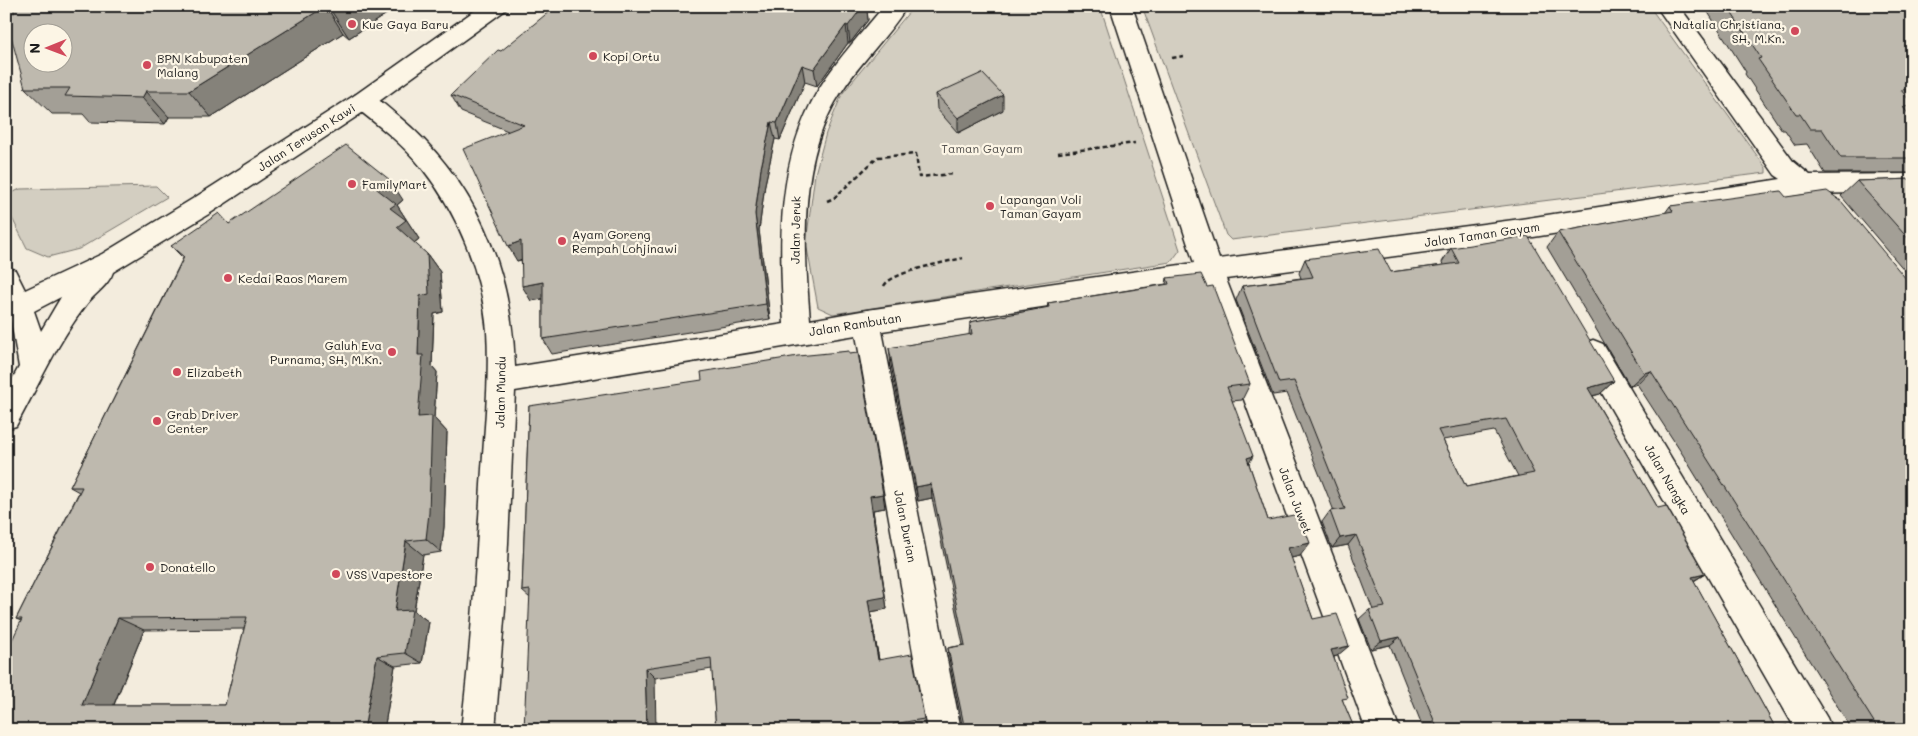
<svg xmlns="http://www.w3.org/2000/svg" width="1918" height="736" font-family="Mali,sans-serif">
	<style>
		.green { fill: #d3cec1; stroke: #78756e }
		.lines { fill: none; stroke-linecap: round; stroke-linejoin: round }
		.street-casing { stroke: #1c1c1c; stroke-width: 3 }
		.primary-casing { stroke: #1c1c1c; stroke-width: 3 }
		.path { stroke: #1c1c1c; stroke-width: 2.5; stroke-dasharray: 4.5 3; stroke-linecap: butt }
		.street { fill: #fcf5e5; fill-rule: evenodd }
		.primary { fill: #fcf5e5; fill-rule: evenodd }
		.wall { fill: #a39f96; stroke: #1c1c1c; fill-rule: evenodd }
		.shaded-wall { fill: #85827a; stroke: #1c1c1c }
		.building { fill: #beb9ae; stroke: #1c1c1c; fill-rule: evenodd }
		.poi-dot { fill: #d1495b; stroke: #fcf5e5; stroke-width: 2 }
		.labels { text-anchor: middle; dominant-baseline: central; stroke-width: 4.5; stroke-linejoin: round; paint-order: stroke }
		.poi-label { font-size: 12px; fill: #1c1c1c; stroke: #fcf5e5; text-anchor: start }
		.street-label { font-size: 12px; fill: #1c1c1c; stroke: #fcf5e5 }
		.park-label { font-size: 12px; fill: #53514e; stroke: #fcf5e5 }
	</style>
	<rect width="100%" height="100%" fill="#f3ecdd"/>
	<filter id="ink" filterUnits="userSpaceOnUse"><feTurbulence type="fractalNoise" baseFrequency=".02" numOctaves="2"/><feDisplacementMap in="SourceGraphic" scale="10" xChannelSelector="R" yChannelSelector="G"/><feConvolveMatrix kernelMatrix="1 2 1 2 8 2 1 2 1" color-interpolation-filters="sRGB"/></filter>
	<g filter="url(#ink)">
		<path class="green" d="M 914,6 L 1100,6 L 1180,250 L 1171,262 L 833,314 L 818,307 L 806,243 L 815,174 L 826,133 L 842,94 Z
			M 1142,6 L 1649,6 L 1766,168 L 1766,173 L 1231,240 L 1226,235 Z
			M 156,186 L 167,197 L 79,249 L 48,257 L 27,248 L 6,206 L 6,196 L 20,189 Z"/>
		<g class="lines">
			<g class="street-casing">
				<path id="street" d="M 884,6 L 907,6 C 888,37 859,63 840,94 C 798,159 804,246 810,320 L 867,310 L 1194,263 L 1110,6 L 1132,6 L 1219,259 L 1521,219 L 1781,179 L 1775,175 L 1656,6 L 1679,6 L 1793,161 L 1810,175 L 1912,174 L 1912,192 L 1805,194 L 1521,239 L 1226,279 L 1400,730 L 1366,730 L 1201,283 L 882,331 L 961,730 L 927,730 L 856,335 L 515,391 L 505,608 L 495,730 L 461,730 C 471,648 476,567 481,485 C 484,433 490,382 487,331 C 482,273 458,213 422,168 C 403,144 378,125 355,107 L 351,101 L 355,95 C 372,90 384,105 397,115 C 475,179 512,268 515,367 L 784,324 C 779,243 776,159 820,87 C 838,58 862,33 884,6 Z
					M 1593,340 L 1603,344 L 1827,718 L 1832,730 L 1796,730 L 1583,360 L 1579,352 L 1583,344 Z"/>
			</g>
			<g class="primary-casing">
				<path id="primary" d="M 481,6 L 507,6 L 504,11 L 371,107 L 212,212 L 113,272 C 109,285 94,294 86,305 C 58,341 38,386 16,426 L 6,429 L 6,390 L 19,367 L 11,321 L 6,323 L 6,266 L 15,270 L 25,290 L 102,254 L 194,198 L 355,95 ZM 61,297 L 41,331 L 34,311 Z"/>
			</g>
			<path class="path" d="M 1172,58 L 1183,56
				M 1058,153 L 1135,143
				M 827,201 L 834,198 L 878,157 L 916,154 L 919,177 L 954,174
				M 884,286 C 891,272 946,262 963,258"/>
			<use href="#street" class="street"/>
			<use href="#primary" class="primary"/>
		</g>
		<path class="wall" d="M 12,6 L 399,6 L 349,38 L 343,33 L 211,117 L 169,117 L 165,124 L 90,122 L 83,114 L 52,114 L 25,88 L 14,13 Z
			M 1704,6 L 1912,6 L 1912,107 L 1907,112 L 1912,119 L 1912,173 L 1825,173 L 1807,144 L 1795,145 L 1785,130 L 1782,130 L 1745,74 L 1746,72 Z
			M 867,10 L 868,20 L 850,43 L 848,43 L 817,86 L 805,82 L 780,140 L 775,139 L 765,184 L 759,230 L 770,319 L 552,354 L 543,339 L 543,299 L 531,301 L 521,260 L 517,261 L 508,131 L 461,112 L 451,95 L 501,51 Z
			M 936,94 L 1003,110 L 958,133 L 937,109 Z
			M 1912,179 L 1912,279 L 1841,196 L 1857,181 Z
			M 1786,197 L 1912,730 L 1852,730 L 1683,455 L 1637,384 L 1630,386 L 1547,247 L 1558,232 L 1665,213 L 1670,206 Z
			M 403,200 L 397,205 L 419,239 L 414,243 L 427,254 L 440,272 L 443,312 L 434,314 L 432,366 L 437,372 L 434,418 L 447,432 L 444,527 L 441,552 L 423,555 L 414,611 L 429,622 L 422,663 L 395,666 L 384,730 L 6,730 L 21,621 L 16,619 L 79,492 L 70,487 L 183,258 L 171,246 L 229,224 ZM 244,629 L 225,705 L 114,705 L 144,630 Z
			M 1451,248 L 1614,381 L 1600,394 L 1593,396 L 1658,508 L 1705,574 L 1694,581 L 1775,727 L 1790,730 L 1424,730 L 1390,645 L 1371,649 L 1359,619 L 1369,610 L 1373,610 L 1348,545 L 1332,548 L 1322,522 L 1330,511 L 1334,511 L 1287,393 L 1273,395 L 1236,300 L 1242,286 L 1301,278 L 1299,273 L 1305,259 L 1391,272 L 1443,265 L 1442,262 ZM 1494,431 L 1518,476 L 1466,487 L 1443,440 Z
			M 1167,278 L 1207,287 L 1250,384 L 1242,400 L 1232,401 L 1249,464 L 1268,520 L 1300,556 L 1291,558 L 1313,619 L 1337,656 L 1334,657 L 1343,702 L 1355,730 L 963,730 L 949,658 L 948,648 L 963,645 L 932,498 L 918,501 L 891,365 L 889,348 L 969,335 L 970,322 L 1047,308 L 1048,303 L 1166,284 Z
			M 529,406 L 885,508 L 873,510 L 887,609 L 870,612 L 879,660 L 924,719 L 925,728 L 913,730 L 716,730 L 712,669 L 655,678 L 530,598 L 522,591 Z"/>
		<path class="shaded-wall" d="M 326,6 L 343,33 L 211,117 L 189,91 Z
			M 341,6 L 399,6 L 349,38 L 332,12 Z
			M 860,6 L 870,6 L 867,10 L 868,20 L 850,43 L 848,26 Z
			M 846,25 L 848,43 L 817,86 L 814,69 Z
			M 802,65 L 805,82 L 780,140 L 777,123 Z
			M 146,91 L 169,117 L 165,124 L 142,98 Z
			M 1003,95 L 1003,110 L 958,133 L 958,118 Z
			M 771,122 L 775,139 L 765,184 L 759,230 L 770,319 L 766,304 L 755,214 L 761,168 Z
			M 390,180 L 403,200 L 397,205 L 419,239 L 410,246 L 397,227 L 377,189 Z
			M 521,241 L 530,256 L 517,261 L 508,246 Z
			M 427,254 L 440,272 L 443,312 L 434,314 L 432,366 L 437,372 L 434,418 L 447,432 L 444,527 L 441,552 L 426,539 L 418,417 L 418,355 L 420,296 Z
			M 543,282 L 551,297 L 531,301 L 522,286 Z
			M 1651,371 L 1637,384 L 1630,386 L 1644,373 Z
			M 1614,381 L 1600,394 L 1575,400 L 1588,388 Z
			M 1253,456 L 1245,471 L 1247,458 Z
			M 931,484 L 932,498 L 918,501 L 916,487 Z
			M 883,494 L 885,508 L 873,510 L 887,609 L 870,612 L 881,671 L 868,600 L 870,496 Z
			M 1356,535 L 1348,545 L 1332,548 L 1340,538 Z
			M 406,541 L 423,555 L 414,611 L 429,622 L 422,663 L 405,653 L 395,611 Z
			M 1310,543 L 1300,556 L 1278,561 L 1288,548 Z
			M 1705,574 L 1688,584 L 1692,577 Z
			M 118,618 L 144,630 L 110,714 L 82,705 Z
			M 1400,637 L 1390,645 L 1371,649 L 1381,641 Z
			M 1349,646 L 1337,656 L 1320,660 L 1331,650 Z
			M 377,656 L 395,666 L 384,730 L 364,730 Z
			M 645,668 L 655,678 L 656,730 L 647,730 Z"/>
		<path class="building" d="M 12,6 L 326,6 L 189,91 L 146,91 L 142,98 L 65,96 L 70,88 L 25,88 L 6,18 L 6,16 L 14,13 ZM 32,32 L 62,32 L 62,62 L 32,62 Z
			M 326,6 L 341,6 L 332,12 Z
			M 556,6 L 863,6 L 848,26 L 846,25 L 814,69 L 802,65 L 777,123 L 771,122 L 761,168 L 755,214 L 766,304 L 543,339 L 543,282 L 522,286 L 521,241 L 508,246 L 463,149 L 524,125 L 451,95 L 498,50 L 501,51 Z
			M 1727,6 L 1912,6 L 1912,89 L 1901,90 L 1912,104 L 1912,106 L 1903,107 L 1912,119 L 1912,158 L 1841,158 L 1822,129 L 1810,129 L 1800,114 L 1796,114 L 1758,59 L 1761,58 Z
			M 982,73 L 1003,95 L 958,118 L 936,94 Z
			M 346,145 L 390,180 L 377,189 L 396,204 L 390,208 L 406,220 L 397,227 L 427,254 L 429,294 L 420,296 L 418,355 L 423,355 L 418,417 L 432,416 L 429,513 L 426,539 L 406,541 L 395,611 L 412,610 L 405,653 L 377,656 L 364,730 L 6,730 L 6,653 L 22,619 L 16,619 L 82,487 L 70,487 L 184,257 L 171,246 L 219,213 L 229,224 ZM 247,617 L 225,705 L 82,705 L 118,618 Z
			M 1912,179 L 1912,243 L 1857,181 Z
			M 1781,191 L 1786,197 L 1827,191 L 1841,201 L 1912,286 L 1912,730 L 1879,730 L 1698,444 L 1651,371 L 1644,373 L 1558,232 L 1673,211 L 1670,206 Z
			M 1528,236 L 1614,381 L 1588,388 L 1658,508 L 1666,506 L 1705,574 L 1692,577 L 1775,727 L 1787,725 L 1790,730 L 1438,730 L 1400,637 L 1381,641 L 1369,610 L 1385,607 L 1356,535 L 1340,538 L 1330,511 L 1345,509 L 1294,381 L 1279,383 L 1242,286 L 1313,277 L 1305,259 L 1379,249 L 1391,272 L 1459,263 L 1451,248 ZM 1506,419 L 1534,473 L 1466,487 L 1438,430 Z
			M 1201,274 L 1207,287 L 1213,286 L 1250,384 L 1227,387 L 1253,456 L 1247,458 L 1268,520 L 1299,514 L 1310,543 L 1288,548 L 1313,619 L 1337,614 L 1349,646 L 1331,650 L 1348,698 L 1342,699 L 1355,730 L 965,730 L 948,648 L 965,645 L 931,484 L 916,487 L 889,348 L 972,334 L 970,322 L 1049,307 L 1048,303 L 1169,284 L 1167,278 Z
			M 849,351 L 849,354 L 858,353 L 883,494 L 870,496 L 885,597 L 868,600 L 878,660 L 912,654 L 924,719 L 893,724 L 894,730 L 716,730 L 711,658 L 645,668 L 647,730 L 524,730 L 530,590 L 522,591 L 529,406 L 702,380 L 701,372 L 798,356 Z"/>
	</g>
	<g class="poi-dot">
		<circle cx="352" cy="24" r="5"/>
		<circle cx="1795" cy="31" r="5"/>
		<circle cx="593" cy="56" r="5"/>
		<circle cx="147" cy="65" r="5"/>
		<circle cx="352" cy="184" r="5"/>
		<circle cx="990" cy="206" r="5"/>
		<circle cx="562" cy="241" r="5"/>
		<circle cx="228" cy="278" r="5"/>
		<circle cx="392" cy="352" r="5"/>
		<circle cx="177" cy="372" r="5"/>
		<circle cx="157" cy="421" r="5"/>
		<circle cx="150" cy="567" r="5"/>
		<circle cx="336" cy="574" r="5"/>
	</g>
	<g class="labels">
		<g class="poi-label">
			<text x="362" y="24">Kue Gaya Baru</text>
			<text x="1785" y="24" text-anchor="end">Natalia Christiana,<tspan x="1785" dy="14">SH, M.Kn.</tspan></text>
			<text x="603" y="56">Kopi Ortu</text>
			<text x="157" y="58">BPN Kabupaten<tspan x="157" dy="14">Malang</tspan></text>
			<text x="362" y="184">FamilyMart</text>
			<text x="1000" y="199">Lapangan Voli<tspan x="1000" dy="14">Taman Gayam</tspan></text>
			<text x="572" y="234">Ayam Goreng<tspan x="572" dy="14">Rempah Lohjinawi</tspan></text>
			<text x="238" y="278">Kedai Raos Marem</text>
			<text x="382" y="345" text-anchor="end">Galuh Eva<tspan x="382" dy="14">Purnama, SH, M.Kn.</tspan></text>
			<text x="187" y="372">Elizabeth</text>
			<text x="167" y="414">Grab Driver<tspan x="167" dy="14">Center</tspan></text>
			<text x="160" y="567">Donatello</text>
			<text x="346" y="574">VSS Vapestore</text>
		</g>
		<g class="street-label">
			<text transform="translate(306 137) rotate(-33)">Jalan Terusan Kawi</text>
			<text transform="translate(795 230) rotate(-89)">Jalan Jeruk</text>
			<text transform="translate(1482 234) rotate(-8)">Jalan Taman Gayam</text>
			<text transform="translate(855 324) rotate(-9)">Jalan Rambutan</text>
			<text transform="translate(500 392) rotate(-89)">Jalan Mundu</text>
			<text transform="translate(1668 479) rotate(60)">Jalan Nangka</text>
			<text transform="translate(1296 500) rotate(69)">Jalan Juwet</text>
			<text transform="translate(906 526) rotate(79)">Jalan Durian</text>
		</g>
		<g class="park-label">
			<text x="982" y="148">Taman Gayam</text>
		</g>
	</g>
	<rect width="1918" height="736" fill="none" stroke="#fcf5e5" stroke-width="25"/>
	<rect x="12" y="12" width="1893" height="711" fill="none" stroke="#1c1c1c" stroke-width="2" filter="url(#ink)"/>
	<g transform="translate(48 48) rotate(269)"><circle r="24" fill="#fcf5e5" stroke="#a29e95"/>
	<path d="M0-4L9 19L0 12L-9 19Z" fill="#d1495b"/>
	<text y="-8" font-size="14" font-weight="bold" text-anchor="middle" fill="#1c1c1c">N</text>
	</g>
</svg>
